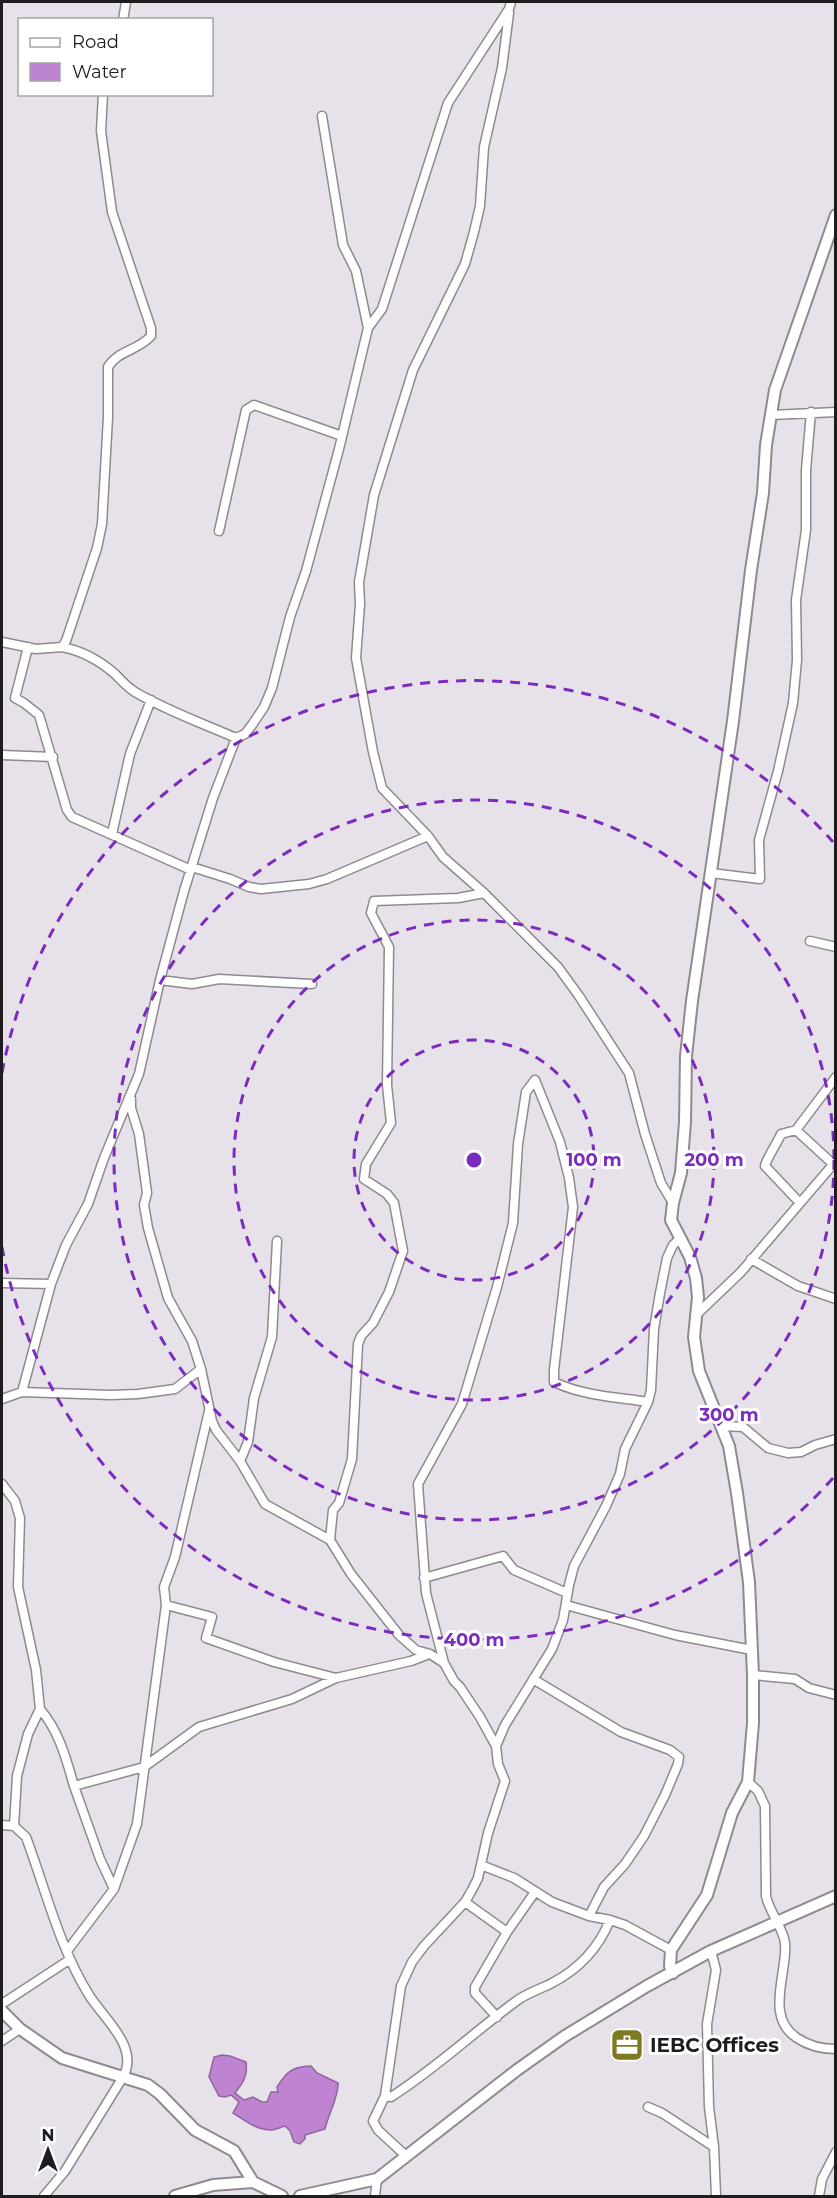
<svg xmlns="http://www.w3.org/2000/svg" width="837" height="2198" font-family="Montserrat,sans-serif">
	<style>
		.water { fill: #be84d1; stroke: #8e659c; stroke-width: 1.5 }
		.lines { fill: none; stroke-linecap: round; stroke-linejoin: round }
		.minor-casing { stroke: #8f8991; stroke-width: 11 }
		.tertiary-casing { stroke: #8f8991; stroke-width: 14 }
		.minor { stroke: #fff; stroke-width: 8 }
		.tertiary { stroke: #fff; stroke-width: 10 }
		.ring { fill: none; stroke: #7b2cbf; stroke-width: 3; stroke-dasharray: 10 8 }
		.labels { text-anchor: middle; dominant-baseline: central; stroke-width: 6; stroke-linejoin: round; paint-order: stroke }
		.poi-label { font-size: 20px; font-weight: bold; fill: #1e1c1f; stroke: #fff; text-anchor: start }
		.centre { fill: #7b2cbf; stroke: #fff; stroke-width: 3 }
		.ring-label { font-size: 18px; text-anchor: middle; font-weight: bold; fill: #7b2cbf; stroke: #fff; stroke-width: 6; stroke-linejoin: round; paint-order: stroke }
	</style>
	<rect width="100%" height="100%" fill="#e7e1ea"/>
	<path class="water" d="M 222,2055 L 230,2056 L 246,2062 C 248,2076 243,2083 235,2093 L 244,2100 L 253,2097 L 262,2102 L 267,2102 L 271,2092 L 278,2092 L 277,2087 C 287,2071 292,2067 311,2066 L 317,2073 L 338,2083 C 339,2096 328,2115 325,2129 L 305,2135 L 305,2139 L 300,2144 L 294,2142 L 290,2131 L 285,2126 C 281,2127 276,2130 271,2130 C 256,2130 245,2120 233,2113 L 239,2102 L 231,2095 L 225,2097 L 219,2096 L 209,2077 L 214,2057 Z"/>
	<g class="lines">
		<g class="minor-casing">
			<path id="minor" d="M 509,13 L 502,68 L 484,147 L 480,206 L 474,232 L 465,264 L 413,370 L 374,495 L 359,582 L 360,604 L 356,658 L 373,752 L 382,788 L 428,836 L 443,857 L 484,893 L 558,967 L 579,996 L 629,1073 L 645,1134 L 661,1183 L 673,1203
				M 123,20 L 126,2
				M 322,116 L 343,245 L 356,271 L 368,328
				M 771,415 L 836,412
				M 219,531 L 246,410 L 254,405 L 342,436
				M 2,642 L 36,649 L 62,647 L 66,641 L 97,548 L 102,524 L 108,417 L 108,367 C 117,351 139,350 151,336 L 151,328 L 112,212 L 101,131 L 103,94
				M 28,647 L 15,698 L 24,703 L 39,715 L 67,810 L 72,817 L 191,870
				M 62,647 C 83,651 99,660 115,674 C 122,681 127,687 135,692 C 167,711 202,723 236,738
				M 2,755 L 53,757
				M 112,834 L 130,754 L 151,700
				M 192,867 L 230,879 L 249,887 L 261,889 L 309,884 L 327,879 L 428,836
				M 711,873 L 760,879 L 759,840 L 778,771 L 793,703 L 797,660 L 796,600 L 806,530 L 806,470 L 811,412
				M 810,941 L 836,947
				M 160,980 L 192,984 L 219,979 L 312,984
				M 131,1099 L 131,1108 L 139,1134 L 147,1193 L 144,1205 L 148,1228 L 168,1298 L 192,1341 L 201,1369 L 212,1421 L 216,1430 L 240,1461 L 265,1504 L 330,1540 L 351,1574 L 399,1635 L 416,1650 L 430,1654 L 444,1663 L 454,1681 L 460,1687 L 480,1717 L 496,1746
				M 796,1130 L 833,1164
				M 800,1203 L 765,1166 C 767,1157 777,1144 781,1134 L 796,1130 L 836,1077
				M 751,1259 L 798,1286 L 836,1299
				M 2,1283 L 51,1284
				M 696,1315 L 741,1272 L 836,1161
				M 22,1392 L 51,1284 L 66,1245 L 88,1204 L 104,1158 L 139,1074 L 160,980 L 184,891 L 213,798 L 236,738 L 245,734 L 252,725 L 264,707 L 272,688 L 290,617 L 306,571 L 339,449 L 368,328 L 382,309 L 448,103 L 509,9 L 511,2
				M 2,1399 L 22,1392 L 111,1395 L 138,1394 L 175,1389 L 201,1369
				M 721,1426 L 743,1427 L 768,1448 L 788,1453 L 801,1452 L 815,1445 L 836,1439
				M 240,1461 L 248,1442 L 254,1398 L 272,1337 L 277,1241
				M 2,1484 L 15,1501 L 20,1518 L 18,1587 L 36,1670 L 40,1709 L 28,1734 L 17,1776 L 14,1826 L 26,1837 C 45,1888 60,1949 89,1995 C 103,2018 140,2047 123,2077 L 65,2171 L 44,2196
				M 330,1540 L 333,1510 L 339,1503 L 352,1459 L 358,1344 L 361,1336 L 373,1323 L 389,1292 L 403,1251 L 394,1203 L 387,1194 L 364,1179 L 366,1164 L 391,1123 L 387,1085 L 389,947 L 371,913 L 374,901 L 458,898 L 484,893
				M 424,1578 L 503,1556 L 514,1570 L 567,1593
				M 166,1605 L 212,1617 L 206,1638 L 274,1662 L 336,1678
				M 566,1605 L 675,1635 L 752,1650
				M 444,1663 L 426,1593 L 418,1484 L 462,1404 L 497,1287 L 513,1223 L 518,1144 L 526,1092 L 535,1080 L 560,1142 L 569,1178 L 573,1207 L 554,1370 L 554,1382 C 584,1396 615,1397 648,1402
				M 753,1675 L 795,1679 L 809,1688 L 836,1695
				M 533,1679 L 621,1732 L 670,1750 L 679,1757 L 678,1764 L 665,1795 L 644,1836 L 625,1864 L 604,1887 L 589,1916
				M 40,1709 C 59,1731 66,1758 74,1786 L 144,1767 L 199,1727 L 292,1699 L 336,1678 L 411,1661 L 429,1654
				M 748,1782 L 758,1791 L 765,1806 L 766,1896 C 769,1911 784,1930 785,1943 C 788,1972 764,2017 797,2038 C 809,2046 820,2049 836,2049
				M 74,1786 L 100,1859 L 114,1889
				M 2,1825 L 14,1826
				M 481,1865 L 514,1878 L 552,1902 L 589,1916 L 610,1920 L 625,1925 L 671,1950
				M 465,1902 L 507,1932
				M 67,1951 L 114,1889 L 137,1824 L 166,1605 L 164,1587 L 175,1557 L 209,1411
				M 711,1951 L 716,1970 L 707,2024 L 709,2107 L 714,2147 L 716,2196
				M 2,2004 L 69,1960
				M 497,2017 L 475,1993 L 475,1987 L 507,1932 L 535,1892
				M 2,2041 L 20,2029
				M 385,2096 L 391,2097 C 435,2069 473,2033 515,2002 C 526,1993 541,1989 552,1983 C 579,1969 599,1947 610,1920
				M 648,2107 L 662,2113 L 714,2147
				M 405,2155 L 378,2130 L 373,2121 L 385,2096 L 401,1986 L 412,1962 L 424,1946 L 465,1902 L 472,1890 L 478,1878 L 488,1833 L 505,1781 L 498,1764 L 496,1746 L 505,1725 L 552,1649 L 563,1620 L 569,1585 L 574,1566 L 606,1506 L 620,1474 L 625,1449 L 648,1402 L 651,1390 L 654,1329 L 660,1293 L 667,1258 L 673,1245 L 681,1238
				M 375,2196 L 377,2179
				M 819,2196 L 822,2179 L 836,2152"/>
		</g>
		<g class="tertiary-casing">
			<path id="tertiary" d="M 673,1973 L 670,1966 L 671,1950 L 707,1895 L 732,1813 L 748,1782 L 753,1723 L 753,1675 L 749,1582 L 737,1493 L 729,1446 L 699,1371 L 694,1337 L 698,1297 L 696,1278 L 690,1257 L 671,1220 L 673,1203 L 681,1173 L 685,1122 L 686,1056 L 692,1001 L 733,721 L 751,570 L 763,493 L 766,445 L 775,390 L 836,215
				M 2,2011 L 20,2029 L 62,2058 L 148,2085 L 160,2094 L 195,2130 L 234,2151 L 253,2182
				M 175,2196 L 213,2185 L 253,2182 L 282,2196
				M 300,2196 L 377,2179 L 517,2070 L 565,2036 L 647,1986 L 711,1951 L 836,1896"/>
		</g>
		<use href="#minor" class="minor"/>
		<use href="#tertiary" class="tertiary"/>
	</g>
	<g class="ring">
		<circle cx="474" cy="1160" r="120"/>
		<circle cx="474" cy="1160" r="240"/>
		<circle cx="474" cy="1160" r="360"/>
		<path d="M833 1478A480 480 0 0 1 2 1247M2 1073A480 480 0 0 1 833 842"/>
	</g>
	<defs>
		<g id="office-square" transform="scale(1.725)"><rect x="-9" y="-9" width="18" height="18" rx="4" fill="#7d7a21" stroke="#fff"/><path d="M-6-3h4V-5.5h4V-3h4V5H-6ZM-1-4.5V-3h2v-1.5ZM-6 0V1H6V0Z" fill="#fff"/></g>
	</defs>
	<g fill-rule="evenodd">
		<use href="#office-square" x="627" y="2045"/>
	</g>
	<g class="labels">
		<g class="poi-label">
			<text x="650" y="2045">IEBC Offices</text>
		</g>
	</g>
	<circle cx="474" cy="1160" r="9" class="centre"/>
	<g class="ring-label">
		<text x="594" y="1166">100 m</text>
		<text x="714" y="1166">200 m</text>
		<text x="729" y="1421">300 m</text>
		<text x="474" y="1646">400 m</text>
	</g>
	<rect width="837" height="2198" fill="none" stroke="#1e1c1f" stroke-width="6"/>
	<rect x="18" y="18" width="195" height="78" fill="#ffffff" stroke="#a5a4a5" stroke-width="1.5"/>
	<rect x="30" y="38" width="30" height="9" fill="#ffffff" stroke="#a5a4a5" stroke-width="1.5"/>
	<text x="72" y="48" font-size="18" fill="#1e1c1f">Road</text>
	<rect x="30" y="63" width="30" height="18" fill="#be84d1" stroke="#a5a4a5" stroke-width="1.5"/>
	<text x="72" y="78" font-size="18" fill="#1e1c1f">Water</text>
	<g transform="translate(48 2150)" stroke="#ffffff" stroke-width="4.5" paint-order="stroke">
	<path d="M0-4.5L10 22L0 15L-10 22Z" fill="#1e1c1f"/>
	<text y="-9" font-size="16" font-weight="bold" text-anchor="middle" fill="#1e1c1f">N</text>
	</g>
</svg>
